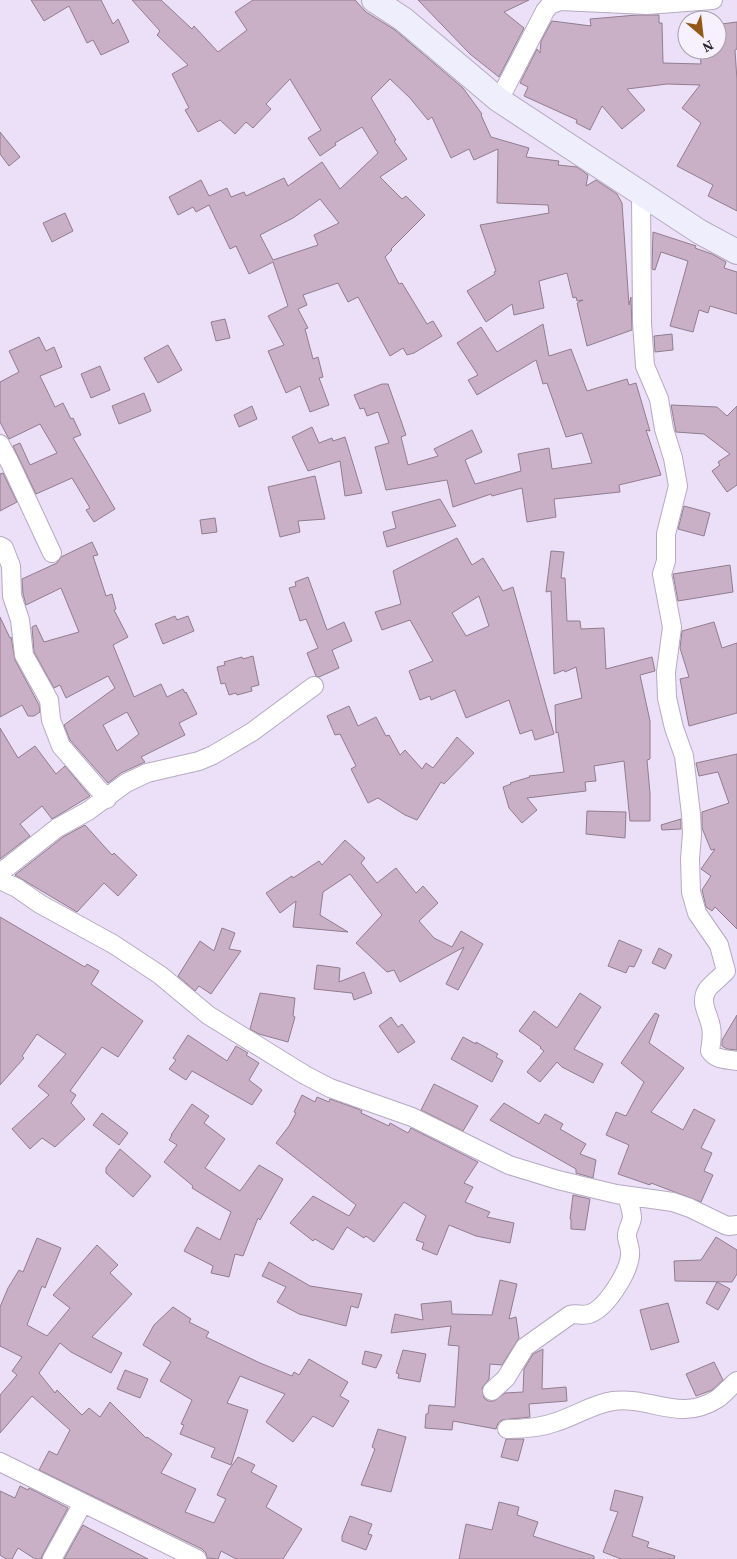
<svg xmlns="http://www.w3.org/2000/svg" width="737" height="1559" font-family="'Source Serif 4',serif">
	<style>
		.building { fill: #c9b0c6; stroke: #917d8e; fill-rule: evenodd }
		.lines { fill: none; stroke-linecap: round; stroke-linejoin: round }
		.street-casing { stroke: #b5aac2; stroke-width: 20 }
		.secondary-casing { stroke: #b5aac2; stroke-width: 26 }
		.street { stroke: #fff; stroke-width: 18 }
		.secondary { stroke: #eeeefc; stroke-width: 24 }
	</style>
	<rect width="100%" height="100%" fill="#ece0f9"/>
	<path class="building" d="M 31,0 L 101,0 L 113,24 L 118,19 L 129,42 L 101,55 L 93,40 L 87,43 L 69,6 L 44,21 Z
		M 132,0 L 161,0 L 192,29 L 194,26 L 218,52 L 247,30 L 235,12 L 253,0 L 355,0 L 366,12 L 395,30 L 463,88 L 482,114 L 481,115 L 491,137 L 529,148 L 526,157 L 559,161 L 558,165 L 577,167 L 588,175 L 586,186 L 596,180 L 617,194 L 622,203 L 629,305 L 631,297 L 632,330 L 587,346 L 577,303 L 583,300 L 577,301 L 576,297 L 573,298 L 567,273 L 539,281 L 544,308 L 514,315 L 512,304 L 486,322 L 467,291 L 495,274 L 494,272 L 496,271 L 480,225 L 549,213 L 548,205 L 497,203 L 498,149 L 474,160 L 469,149 L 451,158 L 432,117 L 428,120 L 410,98 L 390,79 L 371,98 L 396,140 L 394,141 L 407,159 L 380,177 L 402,199 L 406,196 L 425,215 L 391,249 L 392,250 L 385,257 L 399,284 L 402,283 L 427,324 L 433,321 L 442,336 L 414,353 L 407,355 L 403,348 L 390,356 L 358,297 L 348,302 L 338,283 L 303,295 L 307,305 L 298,309 L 308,328 L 305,329 L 313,359 L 318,357 L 323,377 L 319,378 L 329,405 L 310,412 L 300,386 L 286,393 L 268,351 L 284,345 L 268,316 L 288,306 L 273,262 L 249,274 L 236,246 L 230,249 L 209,205 L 196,212 L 193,207 L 178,215 L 169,197 L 201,180 L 209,196 L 227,188 L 231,197 L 244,192 L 246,196 L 284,178 L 288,186 L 322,162 L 340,189 L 378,153 L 362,127 L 335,143 L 336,145 L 320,156 L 308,138 L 321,130 L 290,79 L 266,104 L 271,109 L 253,128 L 246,122 L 235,134 L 220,120 L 198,132 L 185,110 L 189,108 L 172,74 L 188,65 L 157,35 L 160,31 ZM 320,199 L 339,223 L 314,235 L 318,245 L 273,260 L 260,235 L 293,218 Z
		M 418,0 L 529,0 L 504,12 L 524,28 L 499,77 L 470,54 Z
		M 637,15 L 659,15 L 659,23 L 662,23 L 663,63 L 701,64 L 700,53 L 703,53 L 703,50 L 717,50 L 717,30 L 721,30 L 721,24 L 737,22 L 737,49 L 735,50 L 737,80 L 737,211 L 708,196 L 713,185 L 677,166 L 701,123 L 682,108 L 700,85 L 667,84 L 627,89 L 645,110 L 622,129 L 602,106 L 590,130 L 576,123 L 577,120 L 524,96 L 528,87 L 520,83 L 537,49 L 540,53 L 541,41 L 552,21 L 591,26 L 590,19 Z
		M 0,132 L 20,157 L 9,166 L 0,154 Z
		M 65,213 L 73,231 L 52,242 L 43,223 Z
		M 653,232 L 696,246 L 695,248 L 712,254 L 726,262 L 724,268 L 737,272 L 737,314 L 710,306 L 708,313 L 699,310 L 693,332 L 670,326 L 688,261 L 661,252 L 655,270 L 652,269 Z
		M 225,319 L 230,338 L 216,341 L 211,322 Z
		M 543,324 L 549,356 L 571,349 L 587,391 L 627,379 L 629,385 L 636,383 L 650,431 L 646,430 L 661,475 L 619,485 L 620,492 L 554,499 L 556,517 L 527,522 L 522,488 L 492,496 L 491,494 L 453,507 L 447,480 L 386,490 L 375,447 L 389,443 L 378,412 L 367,416 L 364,408 L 360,409 L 354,395 L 382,384 L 388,384 L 406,435 L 401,437 L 408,465 L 438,456 L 434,449 L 472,430 L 482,452 L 465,460 L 475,484 L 521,471 L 518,454 L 549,448 L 552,469 L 592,463 L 582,433 L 566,437 L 547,383 L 543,384 L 536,360 L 477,395 L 468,380 L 478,375 L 457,343 L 481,327 L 497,352 Z
		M 672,334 L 673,350 L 655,352 L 654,336 Z
		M 39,337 L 46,351 L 54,347 L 62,367 L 40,376 L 55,407 L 63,403 L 71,419 L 73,418 L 81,435 L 73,438 L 115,509 L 94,522 L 86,510 L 90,508 L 72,478 L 36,494 L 13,446 L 20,443 L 30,465 L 57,453 L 40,424 L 9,439 L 0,422 L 0,382 L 19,372 L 9,351 Z
		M 168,345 L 182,370 L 158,383 L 144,358 Z
		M 100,366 L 110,390 L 91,398 L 81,374 Z
		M 144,393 L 151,411 L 119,424 L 112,406 Z
		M 671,405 L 717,407 L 727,416 L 737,406 L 737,485 L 727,492 L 712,471 L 720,465 L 718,462 L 730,454 L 704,434 L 676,432 Z
		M 252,406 L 257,419 L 239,427 L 234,415 Z
		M 312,427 L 319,443 L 332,438 L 333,441 L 345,437 L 362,493 L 345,496 L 340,461 L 308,471 L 292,437 Z
		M 3,473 L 17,502 L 0,511 L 0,474 Z
		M 315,476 L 325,519 L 298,521 L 300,532 L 280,537 L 268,487 Z
		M 440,499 L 456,526 L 387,547 L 383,532 L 396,528 L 392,512 Z
		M 684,506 L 710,513 L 704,536 L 678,529 Z
		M 215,518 L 217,532 L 202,534 L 200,520 Z
		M 457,538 L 472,565 L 483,558 L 503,591 L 513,587 L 554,734 L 535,740 L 532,730 L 520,734 L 509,700 L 466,718 L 455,690 L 431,700 L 430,696 L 420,700 L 409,671 L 433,661 L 410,620 L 382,630 L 375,612 L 401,604 L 393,571 ZM 479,596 L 489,626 L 466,636 L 452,613 Z
		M 92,542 L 98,555 L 93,556 L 106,596 L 112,594 L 116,609 L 114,610 L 128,637 L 113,645 L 134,697 L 161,684 L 167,697 L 183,689 L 185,693 L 186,692 L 197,714 L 179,723 L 185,735 L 141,757 L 145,762 L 121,773 L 108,783 L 70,740 L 64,725 L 115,688 L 108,676 L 66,698 L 60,685 L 54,688 L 34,652 L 32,627 L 36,625 L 44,642 L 79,632 L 61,588 L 26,605 L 23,594 L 22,579 L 57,563 L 61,557 ZM 127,712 L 139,734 L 117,751 L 103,725 Z
		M 551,551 L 564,552 L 561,578 L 565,578 L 567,621 L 580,621 L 581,629 L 604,628 L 606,669 L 652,657 L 655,671 L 640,675 L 650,721 L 650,759 L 647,760 L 650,793 L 650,821 L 630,821 L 624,761 L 594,766 L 596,781 L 585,782 L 586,791 L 527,798 L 537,810 L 522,823 L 509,808 L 503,787 L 511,784 L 510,783 L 530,777 L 529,776 L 564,772 L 558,732 L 556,733 L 555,705 L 582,698 L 576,667 L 565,672 L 564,670 L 554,674 L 551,591 L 546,592 Z
		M 730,565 L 733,592 L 678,601 L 673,574 Z
		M 308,577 L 327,630 L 344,622 L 352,641 L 332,650 L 339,668 L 319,677 L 316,676 L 307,653 L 318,648 L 306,619 L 300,621 L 289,588 L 296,586 L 295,582 Z
		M 175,616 L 177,620 L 188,616 L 194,631 L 163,644 L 155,624 Z
		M 0,617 L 10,638 L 11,637 L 15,660 L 39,705 L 40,712 L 34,716 L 28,716 L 22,705 L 0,717 Z
		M 714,622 L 722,648 L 737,643 L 737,713 L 689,726 L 680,679 L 689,677 L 680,648 L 682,631 Z
		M 253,656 L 259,685 L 251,687 L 252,691 L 237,695 L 236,693 L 229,695 L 225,683 L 221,684 L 217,667 L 225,665 L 224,662 L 242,657 L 243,659 Z
		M 349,706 L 358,726 L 376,717 L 386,736 L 389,735 L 400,755 L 405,750 L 422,769 L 426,763 L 433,768 L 457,737 L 474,753 L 444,784 L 441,782 L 417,820 L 405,815 L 378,798 L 368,803 L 351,769 L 356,766 L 340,734 L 335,735 L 327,716 Z
		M 0,728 L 18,758 L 35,746 L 56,774 L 65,766 L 90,796 L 52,819 L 42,806 L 20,824 L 30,836 L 0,859 Z
		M 737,754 L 737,929 L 715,907 L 712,911 L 706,907 L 702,890 L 711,876 L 701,869 L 715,849 L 711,850 L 702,828 L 702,812 L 729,803 L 718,772 L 699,776 L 696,763 Z
		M 587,811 L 626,812 L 625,838 L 586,834 Z
		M 681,819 L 681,829 L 662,830 L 661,825 Z
		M 85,825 L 112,855 L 114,853 L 137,875 L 118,896 L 104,883 L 77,912 L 15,875 L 63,837 Z
		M 345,840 L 365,858 L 361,863 L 377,883 L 396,868 L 416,893 L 423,886 L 438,903 L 419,921 L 434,938 L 452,947 L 461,931 L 483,944 L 458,990 L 446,984 L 464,947 L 400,982 L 394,970 L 387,972 L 356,943 L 382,915 L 350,874 L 323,892 L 320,915 L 348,932 L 293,927 L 296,901 L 280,913 L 266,893 L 292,876 L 293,878 L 319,861 L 322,865 Z
		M 0,917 L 85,967 L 87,964 L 99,971 L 91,984 L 143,1021 L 118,1057 L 102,1047 L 70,1091 L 76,1095 L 71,1103 L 85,1119 L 55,1147 L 42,1138 L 30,1149 L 12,1129 L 49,1095 L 38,1086 L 66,1054 L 37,1034 L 22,1056 L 24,1058 L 0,1085 Z
		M 222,928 L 235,933 L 229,949 L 241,951 L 211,994 L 199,986 L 195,991 L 178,976 L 200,941 L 214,951 Z
		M 619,940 L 642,950 L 634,967 L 629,966 L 626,973 L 608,966 Z
		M 659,948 L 672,955 L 665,969 L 652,963 Z
		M 317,965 L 340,968 L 339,982 L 364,972 L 372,993 L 354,1000 L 352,993 L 314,989 Z
		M 260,993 L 295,998 L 293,1016 L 295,1017 L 288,1042 L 259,1034 L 250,1029 Z
		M 580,993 L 601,1007 L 574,1049 L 603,1064 L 593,1083 L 562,1067 L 557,1062 L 540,1082 L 527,1072 L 544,1051 L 540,1048 L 541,1047 L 519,1031 L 534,1011 L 557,1028 Z
		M 655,1013 L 659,1015 L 649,1043 L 684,1068 L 651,1112 L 683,1130 L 694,1109 L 715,1120 L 701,1148 L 712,1153 L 704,1171 L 713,1175 L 701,1202 L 651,1183 L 650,1185 L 618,1174 L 629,1145 L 606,1135 L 616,1112 L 626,1116 L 644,1082 L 621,1063 Z
		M 737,1015 L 737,1050 L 727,1049 L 722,1046 L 722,1040 Z
		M 391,1017 L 398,1027 L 402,1024 L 415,1042 L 398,1053 L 379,1026 Z
		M 188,1035 L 227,1061 L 236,1046 L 248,1053 L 246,1055 L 259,1063 L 249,1080 L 262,1090 L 252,1105 L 192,1071 L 186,1080 L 169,1069 L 176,1060 L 173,1058 Z
		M 463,1037 L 476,1044 L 476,1042 L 498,1054 L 496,1057 L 503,1061 L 492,1082 L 451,1059 Z
		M 434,1084 L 478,1106 L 463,1131 L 421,1110 Z
		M 302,1095 L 315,1102 L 317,1097 L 329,1102 L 330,1099 L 358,1109 L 362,1111 L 361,1113 L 389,1126 L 390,1123 L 408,1133 L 411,1128 L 478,1162 L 464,1183 L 473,1187 L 465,1202 L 490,1212 L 487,1217 L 514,1223 L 510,1243 L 476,1236 L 449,1225 L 437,1255 L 422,1249 L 424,1243 L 416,1240 L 426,1216 L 404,1202 L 374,1242 L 366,1236 L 364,1238 L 347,1227 L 333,1250 L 315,1239 L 313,1241 L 290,1223 L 313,1196 L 349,1216 L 356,1205 L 276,1143 L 289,1126 L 296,1113 L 294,1112 Z
		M 504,1103 L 539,1124 L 545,1114 L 563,1124 L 560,1129 L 586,1144 L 580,1154 L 596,1160 L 593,1178 L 576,1173 L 576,1169 L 490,1120 Z
		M 192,1104 L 209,1116 L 204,1123 L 225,1139 L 205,1168 L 240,1191 L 259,1165 L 283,1179 L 260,1220 L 258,1218 L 243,1256 L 235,1254 L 229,1277 L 211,1273 L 213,1266 L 184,1251 L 197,1227 L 220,1240 L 231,1212 L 192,1188 L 193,1186 L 164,1162 L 177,1145 L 169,1140 L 172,1135 L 171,1135 Z
		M 102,1113 L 128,1133 L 119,1145 L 93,1125 Z
		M 120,1149 L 151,1176 L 133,1197 L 106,1173 L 106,1168 Z
		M 573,1195 L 590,1199 L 585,1230 L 571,1229 L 571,1219 L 570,1219 Z
		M 716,1237 L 737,1250 L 737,1274 L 732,1282 L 675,1281 L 674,1261 L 701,1260 Z
		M 37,1238 L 61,1248 L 45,1288 L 42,1286 L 27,1325 L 47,1336 L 70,1308 L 53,1295 L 97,1245 L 118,1265 L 110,1273 L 132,1294 L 92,1337 L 122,1353 L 111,1373 L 71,1352 L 60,1343 L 39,1373 L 55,1393 L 57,1390 L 82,1415 L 89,1408 L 100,1417 L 110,1402 L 146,1438 L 147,1437 L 172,1454 L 161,1473 L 196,1489 L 185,1512 L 214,1523 L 226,1499 L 217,1495 L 228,1471 L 238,1457 L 255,1465 L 251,1472 L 277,1486 L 266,1507 L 302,1529 L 283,1559 L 236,1559 L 221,1551 L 218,1559 L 207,1558 L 206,1553 L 202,1549 L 39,1470 L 49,1451 L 57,1455 L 70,1430 L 32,1396 L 0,1433 L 0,1395 L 17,1375 L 12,1371 L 22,1357 L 0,1346 L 0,1307 L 8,1288 L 19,1270 L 23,1272 Z
		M 269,1262 L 310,1286 L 362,1294 L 358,1308 L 351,1306 L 346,1326 L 299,1314 L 277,1302 L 286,1287 L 262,1276 Z
		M 500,1280 L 517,1284 L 509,1319 L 516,1317 L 519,1338 L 502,1365 L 490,1364 L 489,1379 L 482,1388 L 484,1398 L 488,1401 L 494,1401 L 505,1393 L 523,1392 L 524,1369 L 533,1354 L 543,1349 L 542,1389 L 566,1387 L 567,1401 L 529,1404 L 530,1417 L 502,1420 L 498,1423 L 496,1429 L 453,1421 L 452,1430 L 425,1428 L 426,1414 L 428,1414 L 429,1405 L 455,1407 L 459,1346 L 448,1345 L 451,1326 L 391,1333 L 395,1314 L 423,1320 L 421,1304 L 451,1301 L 452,1314 L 492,1315 Z
		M 717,1282 L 730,1289 L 718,1310 L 706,1303 Z
		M 668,1303 L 679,1342 L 651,1350 L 640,1310 Z
		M 173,1307 L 191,1319 L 189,1322 L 209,1332 L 206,1337 L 260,1363 L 292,1376 L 294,1372 L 299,1375 L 309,1359 L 348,1382 L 340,1396 L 349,1401 L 333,1427 L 313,1416 L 293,1442 L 266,1422 L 285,1394 L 240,1376 L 227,1403 L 248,1410 L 231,1465 L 211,1457 L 215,1448 L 180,1434 L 184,1425 L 181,1424 L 192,1400 L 160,1381 L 171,1362 L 143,1345 L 154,1325 Z
		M 403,1350 L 426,1354 L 420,1382 L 398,1378 L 399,1374 L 396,1373 Z
		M 365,1351 L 382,1355 L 376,1368 L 362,1364 Z
		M 714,1362 L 723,1380 L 712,1390 L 696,1396 L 686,1374 Z
		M 125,1370 L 148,1379 L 140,1398 L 117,1389 Z
		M 378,1429 L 406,1437 L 391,1492 L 361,1485 L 375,1449 L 372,1447 Z
		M 506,1439 L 524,1439 L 518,1461 L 501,1457 Z
		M 20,1486 L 28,1490 L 29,1488 L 68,1508 L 43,1554 L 41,1559 L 35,1559 L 18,1548 L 12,1559 L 6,1559 L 0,1555 L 0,1491 L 15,1498 Z
		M 615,1490 L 643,1497 L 632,1536 L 649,1542 L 647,1547 L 675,1556 L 674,1559 L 621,1559 L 603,1552 L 618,1512 L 610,1510 Z
		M 499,1502 L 519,1507 L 517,1515 L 538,1522 L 533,1536 L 594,1556 L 594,1559 L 459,1559 L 466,1524 L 492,1530 Z
		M 350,1516 L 372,1524 L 368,1534 L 372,1535 L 366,1550 L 342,1541 L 342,1536 Z
		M 83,1525 L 92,1530 L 148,1559 L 64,1559 Z"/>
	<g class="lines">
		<g class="street-casing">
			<path id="street" d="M 499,100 L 545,11 L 550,5 L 560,1 L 647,5 L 713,0
				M 641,193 L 642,322 L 645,366 L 659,399 L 664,429 L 673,458 L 678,486 L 666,534 L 666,561 L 662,574 L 672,627 L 666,672 L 667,698 L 674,728 L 684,756 L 691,814 L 692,834 L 690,859 L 691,892 L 697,913 L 719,945 L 726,971 C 722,976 709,986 707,990 C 699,1003 709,1014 711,1027 C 713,1035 711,1043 710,1051 C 716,1060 726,1059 737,1061
				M 0,444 L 10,463 L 52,553
				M 0,546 L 4,548 L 11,566 L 12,596 L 20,620 L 24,655 L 49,700 L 51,720 L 61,746 L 107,799
				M 0,873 L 57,828 L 88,811 L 126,783 L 147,773 L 199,761 L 213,755 L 252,732 L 314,686
				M 0,880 L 17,888 L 40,904 L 113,944 L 160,975 L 208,1015 L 305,1075 L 330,1088 L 412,1117 L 509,1165 L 558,1180 L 616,1194 L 673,1202 L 690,1208 L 725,1225 L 729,1226 L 737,1225
				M 492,1391 L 506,1378 L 525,1347 L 570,1315 C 576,1313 582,1316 589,1314 C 606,1309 628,1273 630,1256 C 631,1249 628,1244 627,1237 C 626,1231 631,1225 632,1218 C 632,1211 629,1203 627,1196
				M 507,1429 C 524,1429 540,1428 556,1422 C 575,1416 593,1404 613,1401 C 651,1396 679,1423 717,1399 C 725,1394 730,1386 737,1381
				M 0,1462 L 197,1559
				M 52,1559 L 83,1503"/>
		</g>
		<g class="secondary-casing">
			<path id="secondary" d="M 374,0 L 403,19 L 499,100 L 700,232 L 737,252"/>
		</g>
		<use href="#street" class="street"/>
		<use href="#secondary" class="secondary"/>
	</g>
	<g transform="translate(702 35) rotate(152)"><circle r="24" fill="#f7f0ff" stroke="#a5a0ac"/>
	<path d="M0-4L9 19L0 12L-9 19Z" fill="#935816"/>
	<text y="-8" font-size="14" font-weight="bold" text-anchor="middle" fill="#2b2730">N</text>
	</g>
</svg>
